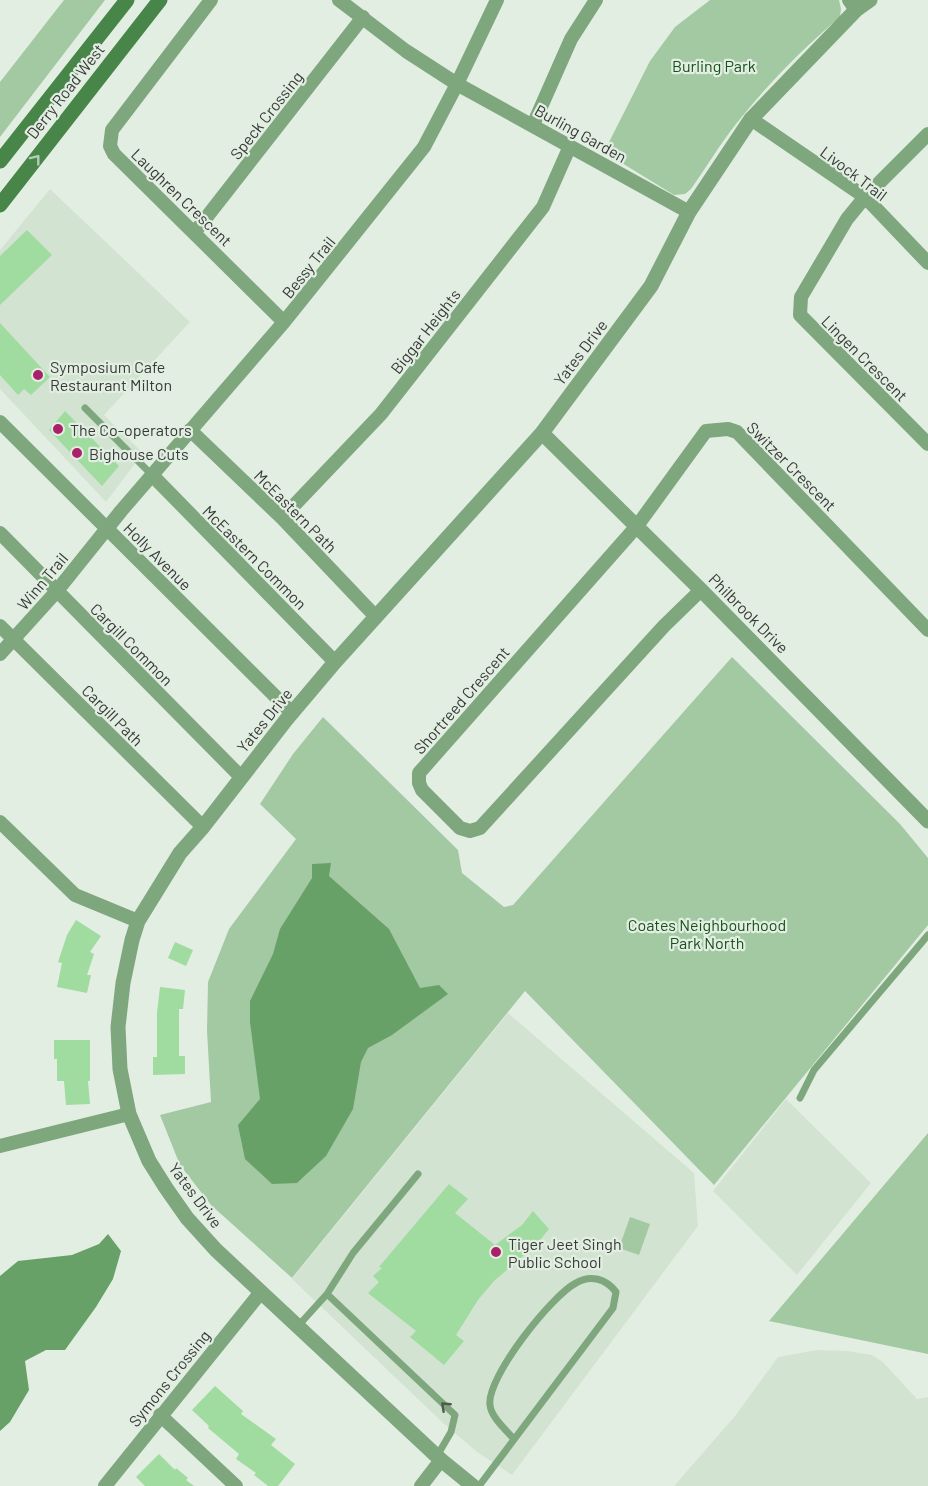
<svg xmlns="http://www.w3.org/2000/svg" width="928" height="1486" font-family="Barlow,sans-serif">
	<style>
		.built { fill: #d3e3d2 }
		.green { fill: #a3c9a2 }
		.water { fill: #68a168 }
		.building { fill: #a0db9f }
		.lines { fill: none; stroke-linecap: round; stroke-linejoin: round }
		.service { stroke: #7fa77e; stroke-width: 7 }
		.minor { stroke: #7fa77e; stroke-width: 14 }
		.tertiary { stroke: #7fa77e; stroke-width: 15 }
		.secondary { stroke: #488549; stroke-width: 15 }
		.oneway { stroke: #b4ceb5 }
		.oneway2 { stroke: #4c5b4c }
		.poi-dot { fill: #a92169; stroke: #e3eee3; stroke-width: 2 }
		.labels { text-anchor: middle; dominant-baseline: central; stroke-width: 4.5; stroke-linejoin: round; paint-order: stroke }
		.park-label { font-size: 16px; fill: #165119; stroke: #e3eee3 }
		.street-label { font-size: 16px; fill: #363a36; stroke: #e3eee3 }
		.poi-label { font-size: 16px; fill: #363a36; stroke: #e3eee3; text-anchor: start }
	</style>
	<rect width="100%" height="100%" fill="#e3eee3"/>
	<path class="built" d="M 50,189 L 190,322 L 104,415 L 143,453 L 106,502 L 0,389 L 0,250 Z
		M 508,1013 L 694,1173 L 698,1226 L 512,1475 L 477,1452 L 442,1422 L 292,1279 Z
		M 786,1099 L 871,1183 L 797,1275 L 713,1191 Z
		M 817,1350 L 847,1351 L 872,1355 L 883,1362 L 917,1399 L 928,1397 L 928,1486 L 674,1486 L 735,1416 L 778,1357 Z"/>
	<path class="green" d="M 64,0 L 105,0 L 0,137 L 0,82 Z
		M 710,0 L 839,0 L 841,9 L 840,17 C 802,49 767,85 736,124 C 720,144 706,168 691,189 L 685,194 L 674,195 L 604,152 L 650,61 L 675,27 Z
		M 732,657 L 900,824 L 928,858 L 928,925 L 714,1185 L 525,991 L 292,1278 L 211,1205 L 180,1165 L 160,1115 L 211,1102 L 207,1031 L 208,982 L 229,929 L 296,839 L 260,804 L 293,754 L 323,717 L 458,850 L 462,873 L 504,907 L 513,905 Z
		M 928,1133 L 928,1354 L 769,1321 Z
		M 630,1217 L 650,1224 L 639,1255 L 619,1248 Z"/>
	<path class="water" d="M 331,863 L 329,876 L 389,929 L 420,988 L 439,985 L 448,994 L 392,1035 L 368,1048 L 361,1062 L 353,1109 L 326,1156 L 297,1183 L 272,1184 L 245,1159 L 238,1125 L 260,1099 L 250,1022 L 250,1001 L 273,954 L 280,929 L 312,878 L 312,864 Z
		M 108,1234 L 121,1251 L 113,1279 L 96,1307 L 65,1350 L 46,1350 L 25,1361 L 29,1390 L 10,1422 L 0,1431 L 0,1276 L 18,1261 L 72,1255 L 99,1244 Z"/>
	<path class="building" d="M 27,230 L 52,255 L 0,305 L 0,256 Z
		M 0,323 L 50,377 L 31,395 L 24,389 L 18,395 L 0,375 Z
		M 65,411 L 119,466 L 102,486 L 49,430 Z
		M 76,920 L 101,936 L 90,952 L 94,954 L 87,975 L 91,975 L 87,993 L 57,987 L 62,963 L 58,962 L 67,935 Z
		M 175,942 L 193,950 L 186,966 L 168,958 Z
		M 160,987 L 185,990 L 183,1009 L 179,1009 L 179,1056 L 185,1056 L 185,1074 L 153,1075 L 153,1057 L 157,1057 L 157,1013 Z
		M 54,1040 L 90,1040 L 90,1081 L 88,1081 L 90,1104 L 66,1105 L 64,1081 L 57,1081 L 57,1059 L 54,1059 Z
		M 449,1184 L 468,1199 L 455,1213 L 495,1245 L 522,1225 L 533,1211 L 549,1229 L 536,1245 L 494,1281 L 478,1300 L 456,1335 L 464,1341 L 444,1365 L 410,1337 L 416,1331 L 368,1293 L 379,1282 L 373,1276 L 382,1268 L 379,1267 Z
		M 215,1386 L 243,1411 L 241,1414 L 276,1439 L 271,1445 L 295,1464 L 278,1486 L 268,1486 L 254,1475 L 256,1473 L 236,1459 L 239,1454 L 208,1428 L 209,1426 L 192,1410 Z
		M 159,1454 L 175,1470 L 176,1468 L 188,1478 L 186,1480 L 194,1486 L 145,1486 L 136,1477 Z"/>
	<g class="lines">
		<path class="service" d="M 85,408 L 152,475
			M 800,1098 L 814,1070 L 928,935
			M 327,1294 L 455,1415 L 451,1432 L 437,1456
			M 298,1326 L 327,1294 L 353,1253 L 418,1174
			M 479,1486 L 613,1308 L 616,1292 C 606,1279 591,1274 576,1283 C 552,1295 486,1378 490,1405 C 491,1417 506,1430 514,1439"/>
		<path class="minor" d="M 211,0 L 112,130 L 110,146 L 114,154 L 284,322
			M 339,0 L 406,51 L 457,84 L 689,212
			M 849,0 L 856,10
			M 751,119 L 865,197 L 928,263
			M 533,125 L 571,39 L 596,0
			M 928,134 L 865,197 L 847,219 L 801,297 L 800,315 L 928,444
			M 195,232 L 363,17
			M 0,422 L 292,713
			M 190,430 L 282,518 L 376,617
			M 152,475 L 335,662
			M 282,518 L 381,414 L 543,207 L 570,146
			M 0,533 L 241,777
			M 701,590 L 664,626 L 480,828 L 470,831 L 460,828 L 422,790 L 419,783 L 419,773 L 637,526 L 706,431 L 728,429 L 737,432 L 928,630
			M 0,626 L 203,827
			M 0,654 L 56,592 L 121,511 L 284,322 L 424,147 L 457,84 L 497,0
			M 0,822 L 75,895 L 138,921
			M 0,1146 L 129,1114
			M 160,1415 L 236,1486
			M 105,1486 L 261,1292
			M 421,1486 L 441,1460"/>
		<path class="tertiary" d="M 542,433 L 701,590 L 928,821
			M 473,1486 L 441,1460 L 216,1250 L 187,1218 L 166,1188 L 149,1161 L 129,1114 L 120,1069 L 118,1027 L 123,983 L 132,940 L 138,921 L 180,853 L 203,827 L 286,720 L 335,662 L 542,433 L 651,286 L 689,212 L 751,119 L 856,10 L 870,0"/>
		<path class="secondary" d="M 0,161 L 127,0
			M 0,205 L 160,0"/>
	</g>
	<defs><path id="oneway-chevron" d="M-2-3.5L2.5 0L-2 3.5" fill="none" stroke-width="1.6" stroke-linecap="round" stroke-linejoin="round" transform="scale(1.5)"/></defs>
	<use class="oneway" href="#oneway-chevron" transform="translate(36 159) rotate(-52)"/>
	<use class="oneway2" href="#oneway-chevron" transform="translate(445 1406) rotate(-137)"/>
	<g class="poi-dot">
		<circle cx="38" cy="375" r="6"/>
		<circle cx="58" cy="429" r="6"/>
		<circle cx="77" cy="453" r="6"/>
		<circle cx="496" cy="1252" r="6"/>
	</g>
	<g class="labels">
		<g class="park-label">
			<text x="714" y="65">Burling Park</text>
			<text x="707" y="924">Coates Neighbourhood<tspan x="707" dy="18">Park North</tspan></text>
		</g>
		<g class="street-label">
			<text transform="translate(65 91) rotate(-52)">Derry Road West</text>
			<text transform="translate(266 115) rotate(-52)">Speck Crossing</text>
			<text transform="translate(581 133) rotate(29)">Burling Garden</text>
			<text transform="translate(854 173) rotate(37)">Livock Trail</text>
			<text transform="translate(182 197) rotate(44)">Laughren Crescent</text>
			<text transform="translate(308 267) rotate(-51)">Bessy Trail</text>
			<text transform="translate(425 331) rotate(-52)">Biggar Heights</text>
			<text transform="translate(580 352) rotate(-53)">Yates Drive</text>
			<text transform="translate(865 358) rotate(45)">Lingen Crescent</text>
			<text transform="translate(792 466) rotate(45)">Switzer Crescent</text>
			<text transform="translate(296 511) rotate(45)">McEastern Path</text>
			<text transform="translate(158 556) rotate(45)">Holly Avenue</text>
			<text transform="translate(255 557) rotate(45)">McEastern Common</text>
			<text transform="translate(42 581) rotate(-50)">Winn Trail</text>
			<text transform="translate(749 613) rotate(45)">Philbrook Drive</text>
			<text transform="translate(132 644) rotate(45)">Cargill Common</text>
			<text transform="translate(461 700) rotate(-49)">Shortreed Crescent</text>
			<text transform="translate(113 715) rotate(45)">Cargill Path</text>
			<text transform="translate(264 720) rotate(-51)">Yates Drive</text>
			<text transform="translate(196 1195) rotate(53)">Yates Drive</text>
			<text transform="translate(169 1378) rotate(-51)">Symons Crossing</text>
		</g>
		<g class="poi-label">
			<text x="50" y="366">Symposium Cafe<tspan x="50" dy="18">Restaurant Milton</tspan></text>
			<text x="70" y="429">The Co-operators</text>
			<text x="89" y="453">Bighouse Cuts</text>
			<text x="508" y="1243">Tiger Jeet Singh<tspan x="508" dy="18">Public School</tspan></text>
		</g>
	</g>
</svg>
